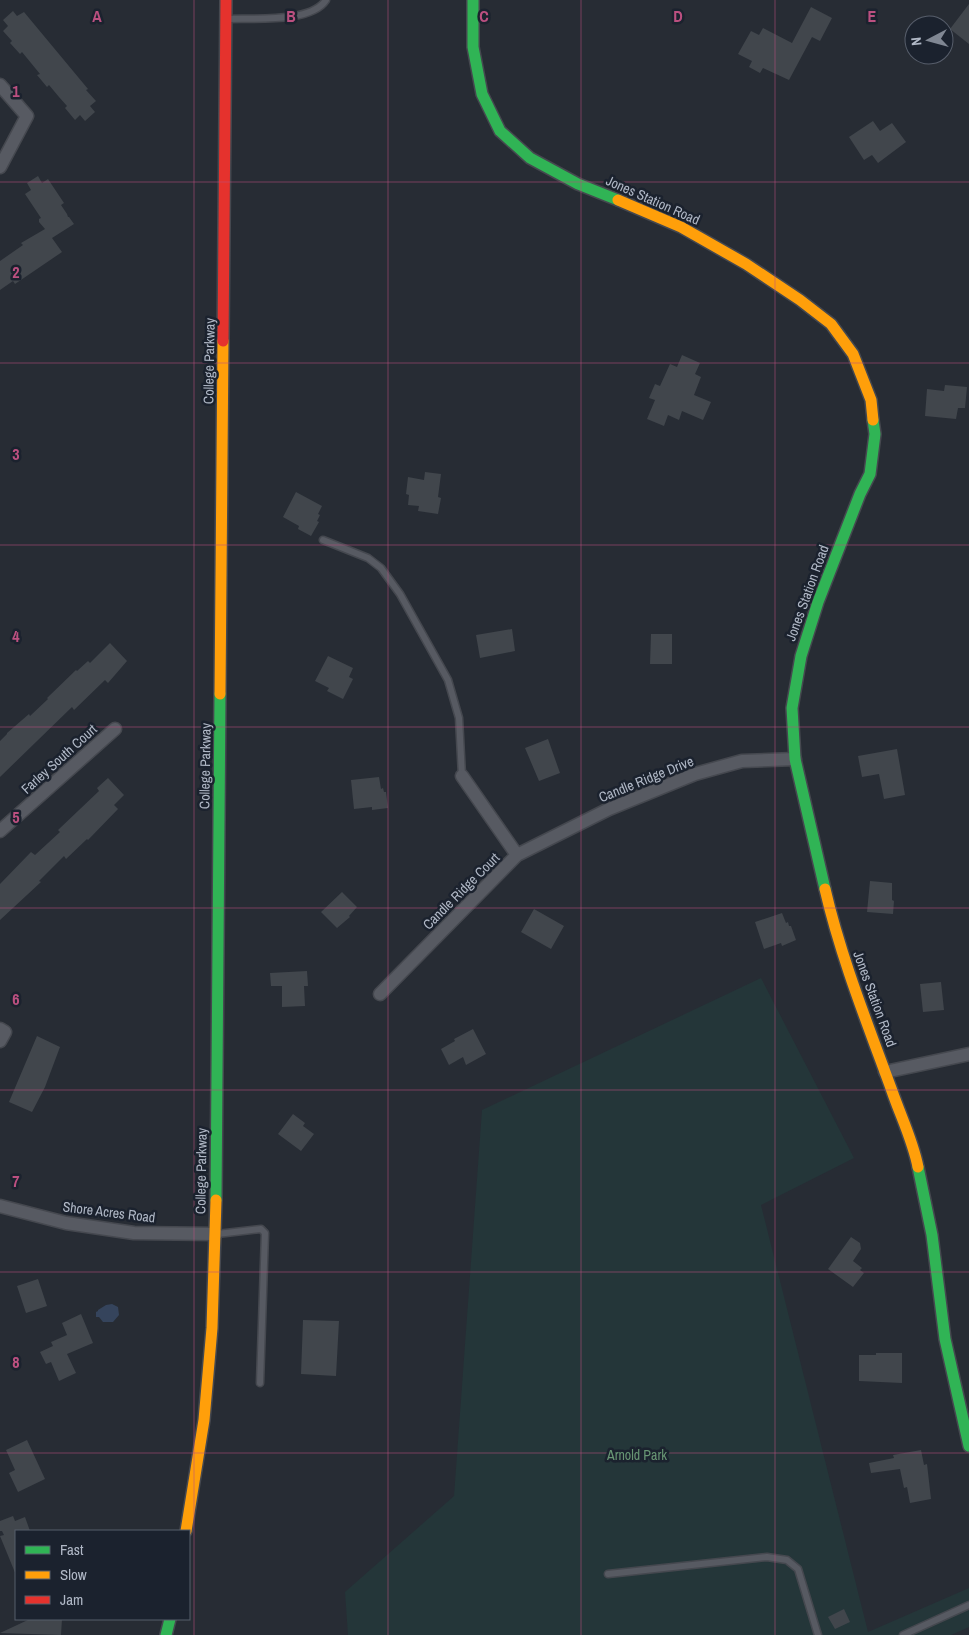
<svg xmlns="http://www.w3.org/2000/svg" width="969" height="1635" font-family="'Archivo Narrow',sans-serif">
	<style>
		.green { fill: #243639 }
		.water { fill: #35445c }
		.building { fill: #41464c }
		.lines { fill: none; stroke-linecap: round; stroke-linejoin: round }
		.lane-casing { stroke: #45484f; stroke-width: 9 }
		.street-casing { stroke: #45484f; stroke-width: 15 }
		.fast-casing { stroke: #45484f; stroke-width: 14 }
		.slow-casing { stroke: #45484f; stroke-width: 14 }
		.jam-casing { stroke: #45484f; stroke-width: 14 }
		.lane { stroke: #575a62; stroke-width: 6 }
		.street { stroke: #575a62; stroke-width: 12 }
		.fast { stroke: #30b455; stroke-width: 11 }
		.slow { stroke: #ff9f0a; stroke-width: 11 }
		.jam { stroke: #e5322d; stroke-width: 11 }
		.grid { fill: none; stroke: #bc5080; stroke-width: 1; stroke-opacity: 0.55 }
		.labels { text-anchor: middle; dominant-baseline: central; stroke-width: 5; stroke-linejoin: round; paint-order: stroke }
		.street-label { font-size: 14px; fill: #b0b8c6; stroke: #1b222e }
		.park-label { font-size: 14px; fill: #689674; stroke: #1b222e }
		.grid-label { font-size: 16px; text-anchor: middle; font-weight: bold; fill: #bc5080; stroke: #1b222e; stroke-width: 5; stroke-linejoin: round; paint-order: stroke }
	</style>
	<rect width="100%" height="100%" fill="#272c34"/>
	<path class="green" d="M 761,978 L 854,1158 L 761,1205 L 868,1632 L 969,1588 L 969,1627 L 951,1635 L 348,1635 L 345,1592 L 454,1496 L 482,1110 Z"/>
	<path class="water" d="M 112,1304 L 118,1307 L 119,1315 L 113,1322 L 103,1322 L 99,1317 L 96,1317 L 96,1312 L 98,1311 L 98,1310 L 106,1305 Z"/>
	<path class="building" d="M 969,4 L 969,44 L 950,29 Z
		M 811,7 L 832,18 L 820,41 L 812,37 L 789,80 L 763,68 L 760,73 L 749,67 L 752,61 L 738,54 L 751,31 L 759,35 L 763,28 L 792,43 Z
		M 13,11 L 17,16 L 24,12 L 88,89 L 86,90 L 96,101 L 90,106 L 95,112 L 85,121 L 80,115 L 75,120 L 65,108 L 67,106 L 59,97 L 49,85 L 47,87 L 37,75 L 40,74 L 22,52 L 20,54 L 10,43 L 12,41 L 3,31 L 8,26 L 3,20 Z
		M 873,121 L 880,131 L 892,123 L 906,142 L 878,163 L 872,155 L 864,160 L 849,137 Z
		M 38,176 L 42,183 L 48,179 L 64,203 L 61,205 L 67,214 L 68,217 L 69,217 L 74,224 L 52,238 L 62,252 L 15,284 L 13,281 L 0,290 L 0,261 L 23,245 L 21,243 L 45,229 L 39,222 L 39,219 L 41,218 L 25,194 L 31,190 L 27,183 Z
		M 682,355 L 700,363 L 695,374 L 701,377 L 694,395 L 711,402 L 703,420 L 682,411 L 679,420 L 668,415 L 664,426 L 647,419 L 655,400 L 649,398 L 655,384 L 660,386 L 670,364 L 677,367 Z
		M 945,385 L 967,387 L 965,408 L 958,408 L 956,419 L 925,416 L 927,389 L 944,391 Z
		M 425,472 L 441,474 L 438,497 L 441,498 L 438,514 L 418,511 L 419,506 L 408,505 L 409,495 L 406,494 L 408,477 L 424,480 Z
		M 296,492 L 322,506 L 318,514 L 320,515 L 317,521 L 319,522 L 311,536 L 298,529 L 299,526 L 283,517 Z
		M 512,629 L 515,651 L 480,658 L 476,635 Z
		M 651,634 L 672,634 L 672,664 L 650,664 Z
		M 110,643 L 127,661 L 108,683 L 105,680 L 74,710 L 72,707 L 0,777 L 0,741 L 7,734 L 7,733 L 29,714 L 30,716 L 48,699 L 47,698 L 76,670 L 77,671 L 88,661 L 90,663 Z
		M 328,656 L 353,668 L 349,677 L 353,679 L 343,699 L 327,691 L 329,688 L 315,681 Z
		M 548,739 L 560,773 L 539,781 L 525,748 Z
		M 897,749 L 905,795 L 884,799 L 879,774 L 862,777 L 858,756 Z
		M 379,777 L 381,789 L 383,788 L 384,792 L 386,792 L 388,808 L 372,810 L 372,807 L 354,809 L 351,780 Z
		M 108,778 L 124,795 L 114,805 L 118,809 L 88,840 L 87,839 L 66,859 L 64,856 L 39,881 L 41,882 L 0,920 L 0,884 L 31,852 L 35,855 L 60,832 L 58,830 L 99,791 L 97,788 Z
		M 870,881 L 892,883 L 892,900 L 894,901 L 893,914 L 867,912 Z
		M 342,892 L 357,907 L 349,916 L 350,917 L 337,928 L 321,912 Z
		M 534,909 L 564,926 L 551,949 L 521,932 Z
		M 782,913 L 786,923 L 788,922 L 789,926 L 791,926 L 796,940 L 782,946 L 781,943 L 764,949 L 755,922 Z
		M 307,971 L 308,986 L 304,986 L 305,1006 L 282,1007 L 282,986 L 271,986 L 270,973 Z
		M 941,982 L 944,1010 L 923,1012 L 920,984 Z
		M 473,1029 L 486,1054 L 466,1065 L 463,1057 L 449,1065 L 441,1049 L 455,1041 L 454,1039 Z
		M 37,1036 L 60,1047 L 45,1087 L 32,1112 L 9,1102 Z
		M 293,1114 L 305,1123 L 303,1126 L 314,1134 L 301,1151 L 278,1134 Z
		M 851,1237 L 860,1243 L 861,1249 L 853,1261 L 862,1268 L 860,1270 L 864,1273 L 853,1287 L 828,1269 Z
		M 38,1279 L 47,1306 L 26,1313 L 17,1286 Z
		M 81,1314 L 93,1343 L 67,1354 L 76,1373 L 59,1381 L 51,1362 L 46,1364 L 40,1352 L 53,1346 L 51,1342 L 67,1335 L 62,1323 Z
		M 303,1320 L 339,1321 L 336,1376 L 301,1374 Z
		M 876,1353 L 902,1353 L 902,1383 L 859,1381 L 859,1355 L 876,1355 Z
		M 27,1440 L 45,1479 L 18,1492 L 9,1473 L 15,1470 L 6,1450 Z
		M 921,1450 L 924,1465 L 927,1464 L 931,1499 L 910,1503 L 907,1487 L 904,1488 L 900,1469 L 871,1473 L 869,1463 L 894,1458 L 893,1455 Z
		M 13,1516 L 15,1521 L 25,1517 L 30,1531 L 16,1531 L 16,1575 L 0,1536 L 4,1535 L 2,1531 L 0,1531 L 0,1521 Z
		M 844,1609 L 850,1622 L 835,1629 L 828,1617 Z
		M 30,1619 L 62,1619 L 61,1635 L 0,1633 Z"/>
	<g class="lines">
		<g class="lane-casing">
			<path id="lane" d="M 228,19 C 254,18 311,23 326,0
				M 323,540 L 368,558 L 381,568 L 400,594 L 448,680 L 459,718 L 462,776
				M 217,1234 L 261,1229 L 265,1233 L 260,1383
				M 608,1574 L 767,1557 L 787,1560 L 798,1569 L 818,1635
				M 903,1635 L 969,1605"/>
		</g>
		<g class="street-casing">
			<path id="street" d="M 0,85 L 27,116 L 0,167
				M 462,776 L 517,855
				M 0,831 L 115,729
				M 380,994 L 517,855 L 609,809 L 695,774 L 742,761 L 795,759
				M 0,1029 L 5,1032 L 0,1041
				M 885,1072 L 969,1054
				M 0,1206 L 66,1223 L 134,1233 L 216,1234"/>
		</g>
		<g class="fast-casing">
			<path id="fast" d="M 473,0 L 473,47 L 482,94 L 500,131 L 530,158 L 578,184 L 618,200
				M 825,889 L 795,759 L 792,708 L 801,656 L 818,602 L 860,494 L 870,474 L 875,434 L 873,420
				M 918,1167 L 932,1235 L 945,1339 L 969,1446
				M 216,1200 L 220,694
				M 166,1635 L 170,1619"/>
		</g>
		<g class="slow-casing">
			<path id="slow" d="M 618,200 L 681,227 L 746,264 L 800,300 L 831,324 L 853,354 L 871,400 L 873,420
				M 220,694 L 223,341
				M 825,889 C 841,958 868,1025 892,1091 C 901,1117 913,1141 918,1167
				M 186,1531 L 204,1420 L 212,1328 L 216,1200"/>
		</g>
		<g class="jam-casing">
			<path id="jam" d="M 223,341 L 226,0"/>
		</g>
		<use href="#lane" class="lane"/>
		<use href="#street" class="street"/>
		<use href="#fast" class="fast"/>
		<use href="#slow" class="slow"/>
		<use href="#jam" class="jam"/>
	</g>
	<path class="grid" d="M 194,0 L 194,1635M 388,0 L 388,1635M 581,0 L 581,1635M 775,0 L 775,1635M 0,182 L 969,182M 0,363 L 969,363M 0,545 L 969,545M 0,727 L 969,727M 0,908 L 969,908M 0,1090 L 969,1090M 0,1272 L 969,1272M 0,1453 L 969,1453"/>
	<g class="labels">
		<g class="street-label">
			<text transform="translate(653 200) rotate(24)">Jones Station Road</text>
			<text transform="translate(209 361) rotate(-89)">College Parkway</text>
			<text transform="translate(807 593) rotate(-70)">Jones Station Road</text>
			<text transform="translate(59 759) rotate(-42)">Farley South Court</text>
			<text transform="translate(205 766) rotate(-89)">College Parkway</text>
			<text transform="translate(646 779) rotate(-22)">Candle Ridge Drive</text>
			<text transform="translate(461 891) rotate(-45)">Candle Ridge Court</text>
			<text transform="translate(875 999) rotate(70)">Jones Station Road</text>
			<text transform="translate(201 1171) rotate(-89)">College Parkway</text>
			<text transform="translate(109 1212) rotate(7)">Shore Acres Road</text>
		</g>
		<g class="park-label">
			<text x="637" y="1455">Arnold Park</text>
		</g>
	</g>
	<g class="grid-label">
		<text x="97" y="22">A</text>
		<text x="291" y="22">B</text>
		<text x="484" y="22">C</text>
		<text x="678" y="22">D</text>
		<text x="872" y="22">E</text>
		<text x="16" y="97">1</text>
		<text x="16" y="278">2</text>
		<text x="16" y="460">3</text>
		<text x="16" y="642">4</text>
		<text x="16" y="823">5</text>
		<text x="16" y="1005">6</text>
		<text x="16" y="1187">7</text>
		<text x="16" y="1368">8</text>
	</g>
	<rect x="15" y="1530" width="175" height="90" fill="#1b222e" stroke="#575e6b"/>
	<rect x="25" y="1546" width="25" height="8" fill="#30b455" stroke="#575e6b"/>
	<text x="60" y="1555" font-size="15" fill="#b0b8c6">Fast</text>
	<rect x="25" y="1571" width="25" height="8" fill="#ff9f0a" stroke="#575e6b"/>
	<text x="60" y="1580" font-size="15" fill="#b0b8c6">Slow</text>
	<rect x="25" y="1596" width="25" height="8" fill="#e5322d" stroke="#575e6b"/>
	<text x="60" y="1605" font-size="15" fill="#b0b8c6">Jam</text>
	<g transform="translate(929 40) rotate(264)"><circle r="24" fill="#1b222e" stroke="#575e6b"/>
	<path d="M0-4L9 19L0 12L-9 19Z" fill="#808793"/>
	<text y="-8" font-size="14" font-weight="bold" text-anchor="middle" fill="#b0b8c6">N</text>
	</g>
</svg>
